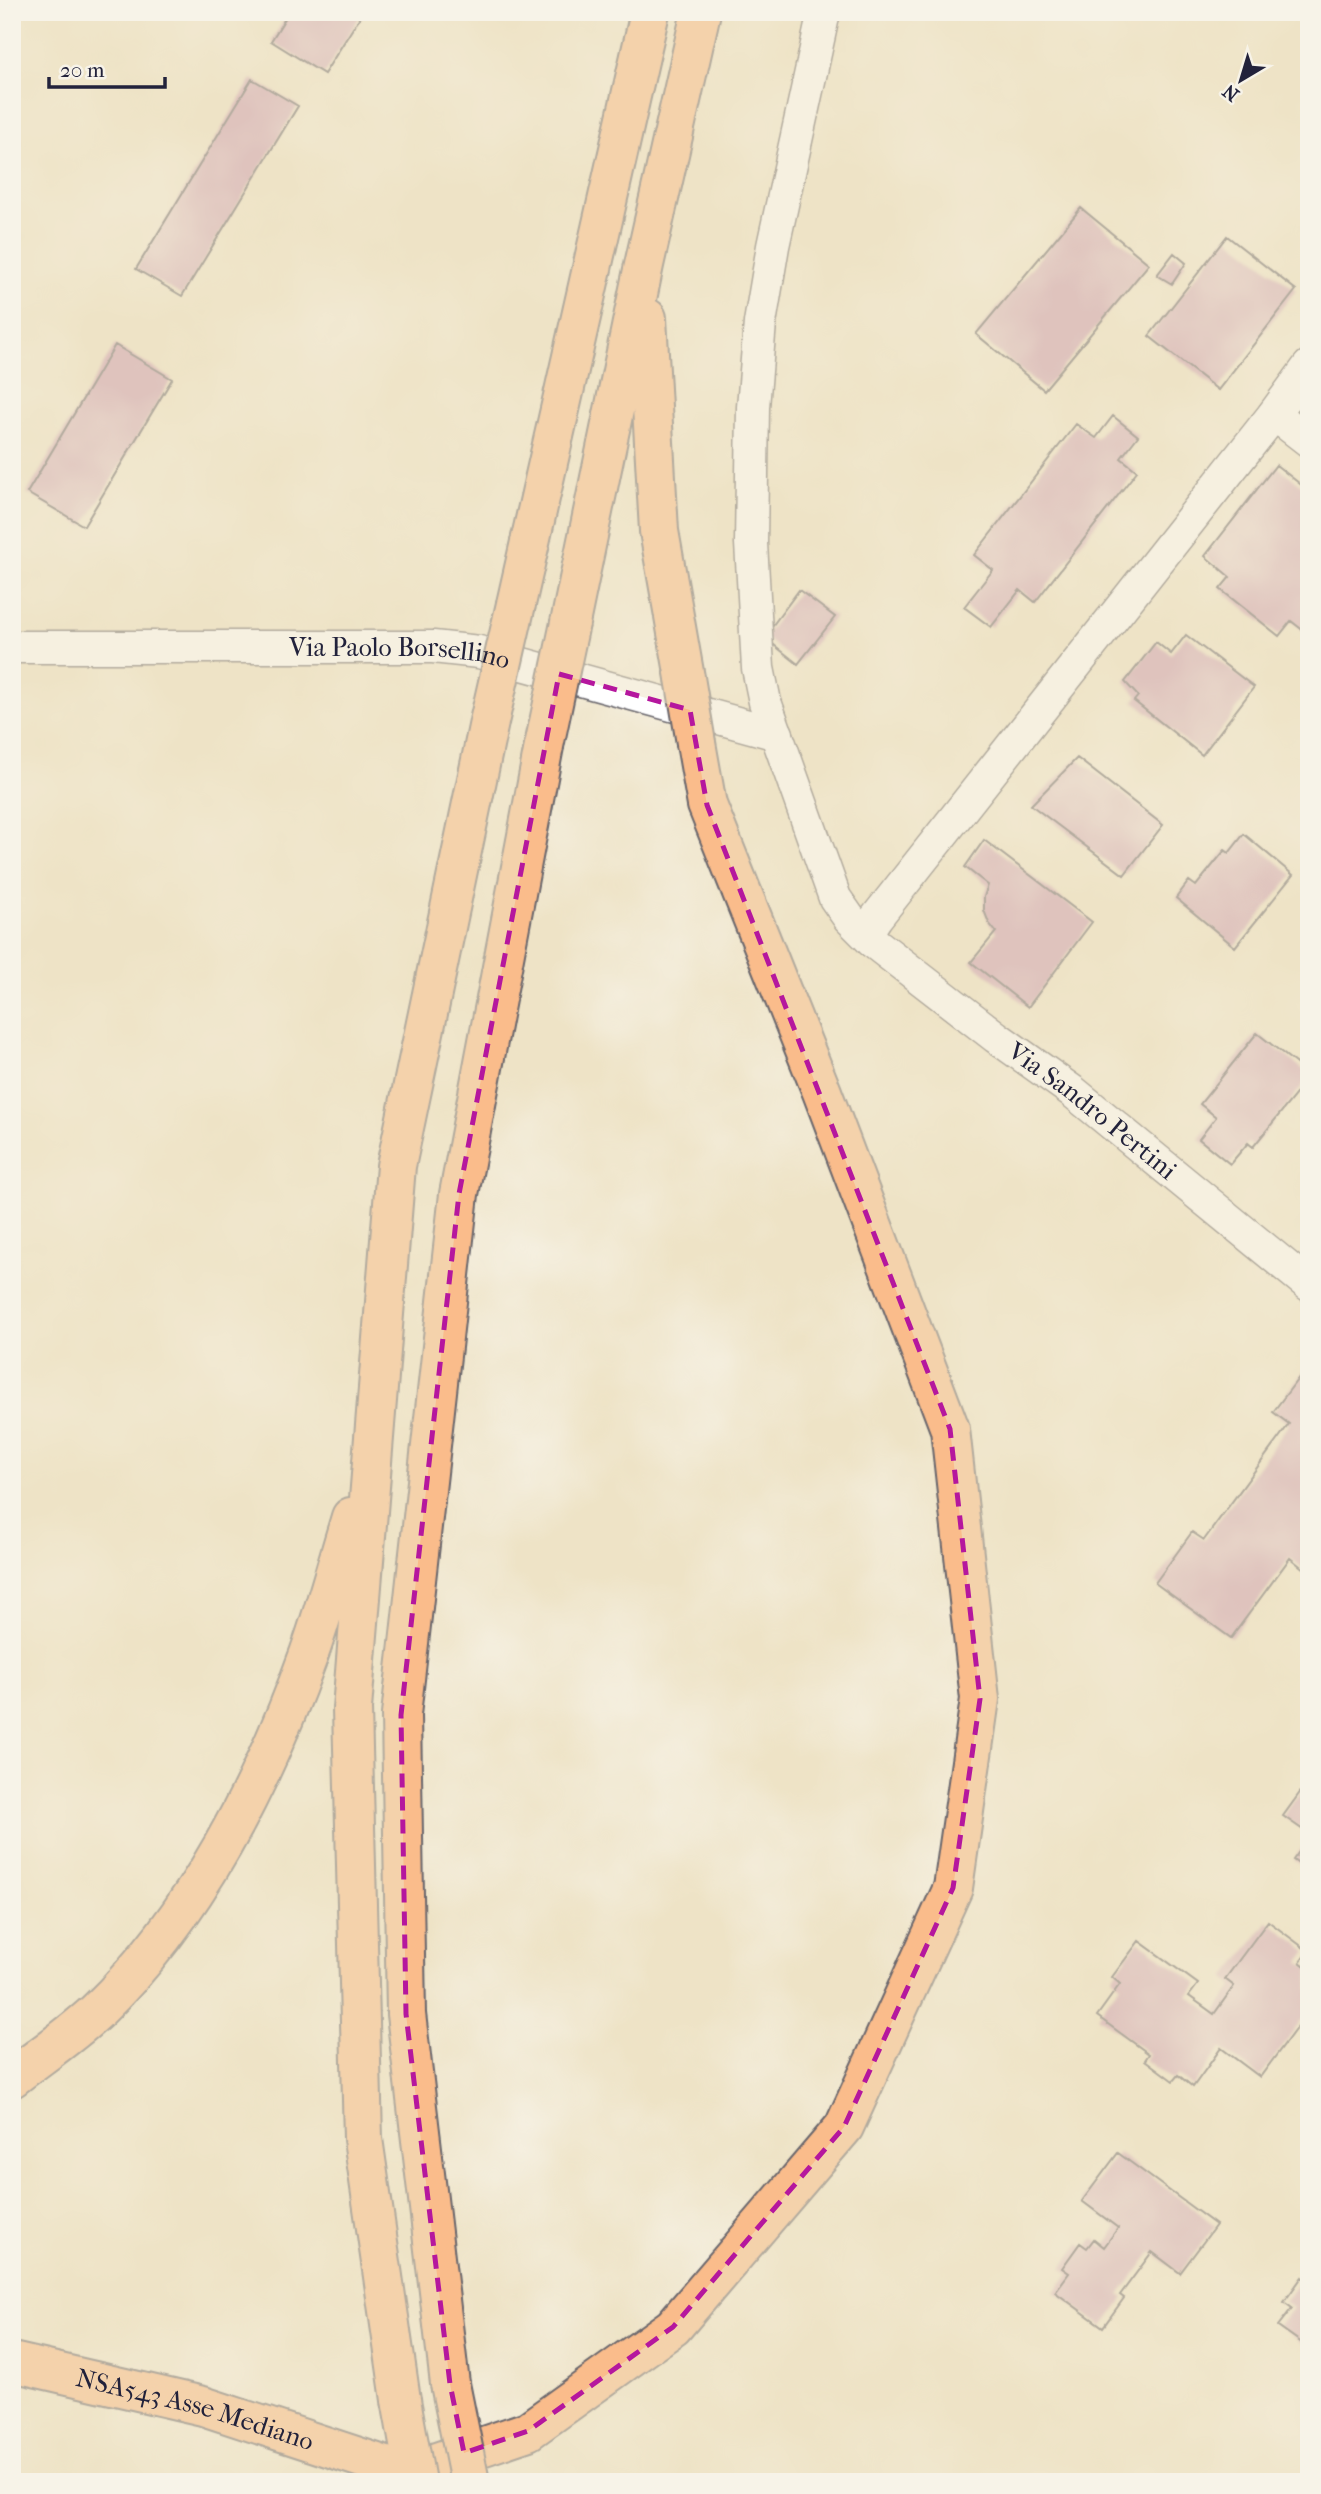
<svg xmlns="http://www.w3.org/2000/svg" width="1321" height="2494" font-family="'IM FELL French Canon',serif">
	<style>
		.building { fill: #cc9cb2 }
		.lines { fill: none; stroke-linecap: round; stroke-linejoin: round }
		.street-casing { stroke: #69666c; stroke-width: 35 }
		.highway-casing { stroke: #69666c; stroke-width: 42 }
		.street { stroke: #fff; stroke-width: 32 }
		.highway { stroke: #fabc8b; stroke-width: 38 }
		.highway-bridge-casing { stroke: #69666c; stroke-width: 42; stroke-linecap: butt }
		.highway-bridge { stroke: #fabc8b; stroke-width: 38 }
		.marked { fill: none; stroke: #b5179e; stroke-width: 5; stroke-dasharray: 14 9; stroke-linejoin: round }
		.labels { text-anchor: middle; dominant-baseline: central; stroke-width: 5; stroke-linejoin: round; paint-order: stroke }
		.street-label { font-size: 26px; fill: #22223b; stroke: #f7f3e8 }
	</style>
	<rect width="100%" height="100%" fill="#f7f3e8"/>
	<filter id="ink" filterUnits="userSpaceOnUse"><feTurbulence type="fractalNoise" baseFrequency=".0143" numOctaves="2"/><feDisplacementMap in="SourceGraphic" scale="14" xChannelSelector="R" yChannelSelector="G"/><feConvolveMatrix kernelMatrix="1 2 1 2 8 2 1 2 1" color-interpolation-filters="sRGB"/></filter>
	<filter id="wash" filterUnits="userSpaceOnUse"><feTurbulence type="fractalNoise" baseFrequency=".00686" numOctaves="4" result="noise"/><feDisplacementMap in="SourceGraphic" scale="28" xChannelSelector="R" yChannelSelector="G"/><feGaussianBlur stdDeviation="1.57" result="paint"/><feColorMatrix in="noise" values="0 0 0 0 0 0 0 0 0 0 0 0 0 0 0 0 0 1.4 0 .05"/><feComposite in="paint" operator="in"/></filter>
	<g filter="url(#wash)">
		<rect width="100%" height="100%" fill="#eee3c6"/>
		<g id="blocks">
			<path class="building" d="M 289,12 L 363,12 L 324,74 L 271,41 Z
				M 252,79 L 298,106 L 182,296 L 136,269 Z
				M 1081,208 L 1149,264 L 1044,390 L 976,334 Z
				M 1227,236 L 1296,290 L 1218,390 L 1149,336 Z
				M 1174,253 L 1186,263 L 1172,284 L 1157,275 Z
				M 115,345 L 172,379 L 84,526 L 27,493 Z
				M 1113,416 L 1138,436 L 1121,458 L 1137,471 L 1035,602 L 1020,590 L 991,627 L 964,607 L 993,570 L 974,555 L 1076,424 L 1096,438 Z
				M 1276,465 L 1309,491 L 1309,507 L 1305,511 L 1309,514 L 1309,635 L 1291,621 L 1279,636 L 1220,589 L 1230,577 L 1205,556 Z
				M 799,590 L 835,617 L 798,664 L 764,637 Z
				M 1186,635 L 1254,687 L 1202,755 L 1134,701 L 1138,696 L 1125,682 L 1156,642 L 1171,654 Z
				M 1077,758 L 1163,825 L 1124,875 L 1031,805 Z
				M 1244,834 L 1293,875 L 1235,947 L 1176,898 L 1189,881 L 1196,886 L 1225,850 L 1229,853 Z
				M 984,840 L 1092,922 L 1028,1007 L 971,962 L 996,932 L 989,923 L 984,910 L 984,897 L 988,885 L 965,867 Z
				M 1257,1033 L 1309,1074 L 1309,1078 L 1253,1147 L 1248,1143 L 1230,1164 L 1199,1139 L 1216,1117 L 1200,1104 Z
				M 1309,1364 L 1309,1573 L 1290,1558 L 1231,1638 L 1155,1583 L 1192,1532 L 1204,1540 L 1289,1424 L 1273,1412 Z
				M 1309,1780 L 1309,1834 L 1283,1816 Z
				M 1309,1838 L 1309,1871 L 1293,1860 Z
				M 1268,1921 L 1308,1951 L 1300,1962 L 1309,1969 L 1309,2011 L 1260,2077 L 1221,2048 L 1193,2087 L 1178,2075 L 1173,2081 L 1145,2060 L 1149,2054 L 1097,2016 L 1120,1984 L 1112,1977 L 1139,1941 L 1198,1984 L 1189,1996 L 1214,2014 L 1234,1986 L 1225,1979 Z
				M 1118,2153 L 1216,2225 L 1180,2273 L 1152,2252 L 1120,2295 L 1124,2298 L 1103,2327 L 1055,2292 L 1069,2273 L 1062,2268 L 1080,2243 L 1087,2248 L 1094,2239 L 1104,2247 L 1118,2228 L 1082,2201 Z
				M 1302,2277 L 1309,2282 L 1309,2348 L 1278,2326 L 1292,2308 L 1284,2302 Z"/>
		</g>
	</g>
	<g filter="url(#ink)">
		<use href="#blocks" fill-opacity="0" stroke="#69666c" stroke-width="2"/>
		<g class="lines">
			<g class="street-casing">
				<g id="street">
					<path id="s1" d="M 824,12 L 773,246 L 760,323 L 753,407 L 751,543 L 758,668 L 765,702 L 835,898 L 849,918 L 872,941 L 996,1037 L 1072,1091 L 1309,1285"/>
					<path d="M 1274,414 L 1309,441"/>
					<path id="s2" d="M 12,647 L 433,647 L 479,652 L 777,734"/>
					<path d="M 872,941 L 869,929 L 876,918 L 1274,414 L 1309,366"/>
				</g>
			</g>
			<g class="highway-casing">
				<path id="highway" d="M 647,318 L 659,531 L 685,678
					M 516,604 L 650,12
					M 570,623 L 644,265 L 701,12
					M 12,2078 C 40,2056 70,2036 96,2012 C 197,1915 262,1784 309,1654 C 325,1609 337,1563 351,1517
					M 450,2384 L 406,2014 L 401,1715 L 459,1194 L 544,746
					M 401,2400 L 363,2139 L 352,1709 L 396,1166 L 489,722
					M 384,2480 L 528,2431 L 673,2327 L 844,2127 L 953,1888 L 980,1699 L 950,1429 L 822,1092 L 707,805 L 696,743"/>
			</g>
			<use href="#street" class="street"/>
			<use href="#highway" class="highway"/>
			<g class="highway-bridge-casing">
				<g id="highway-bridge">
					<path d="M 685,678 L 696,743"/>
					<path d="M 489,722 L 516,604"/>
					<path d="M 544,746 L 570,623"/>
					<path id="s3" d="M 12,2362 L 203,2406 L 383,2465 L 415,2482"/>
					<path d="M 450,2384 L 470,2482"/>
					<path d="M 401,2400 L 416,2482"/>
				</g>
			</g>
			<use href="#highway-bridge" class="highway-bridge"/>
		</g>
	</g>
	<path d="M0 0H1321V2494H0ZM 559,674 L 690,710 L 707,805 L 950,1429 L 980,1699 L 953,1888 L 844,2127 L 673,2327 L 528,2431 L 464,2453 L 450,2384 L 406,2014 L 401,1715 L 459,1194 Z" fill="#eee3c6" fill-opacity=".55" fill-rule="evenodd"/>
	<path class="marked" d="M 559,674 L 690,710 L 707,805 L 950,1429 L 980,1699 L 953,1888 L 844,2127 L 673,2327 L 528,2431 L 464,2453 L 450,2384 L 406,2014 L 401,1715 L 459,1194 Z"/>
	<g class="labels">
		<g class="street-label">
			<text stroke="none"><textPath href="#s2" startOffset="388">Via Paolo Borsellino</textPath></text>
			<text stroke="none"><textPath href="#s1" startOffset="1241">Via Sandro Pertini</textPath></text>
			<text stroke="none"><textPath href="#s3" startOffset="189">NSA543 Asse Mediano</textPath></text>
		</g>
	</g>
	<rect width="1321" height="2494" fill="none" stroke="#f7f3e8" stroke-width="42"/>
	<g transform="translate(1241 80) rotate(218)" stroke="#f7f3e8" stroke-width="5" paint-order="stroke">
	<path d="M0-5L12 26L0 18L-12 26Z" fill="#22223b"/>
	<text y="-10" font-size="19" font-weight="bold" text-anchor="middle" fill="#22223b">N</text>
	</g>
	<path d="M49 77v10h116v-10" fill="none" stroke="#22223b" stroke-width="3.5"/>
	<text x="60" y="77" font-size="21" fill="#22223b" stroke="#f7f3e8" stroke-width="5" paint-order="stroke">20 m</text>
</svg>
